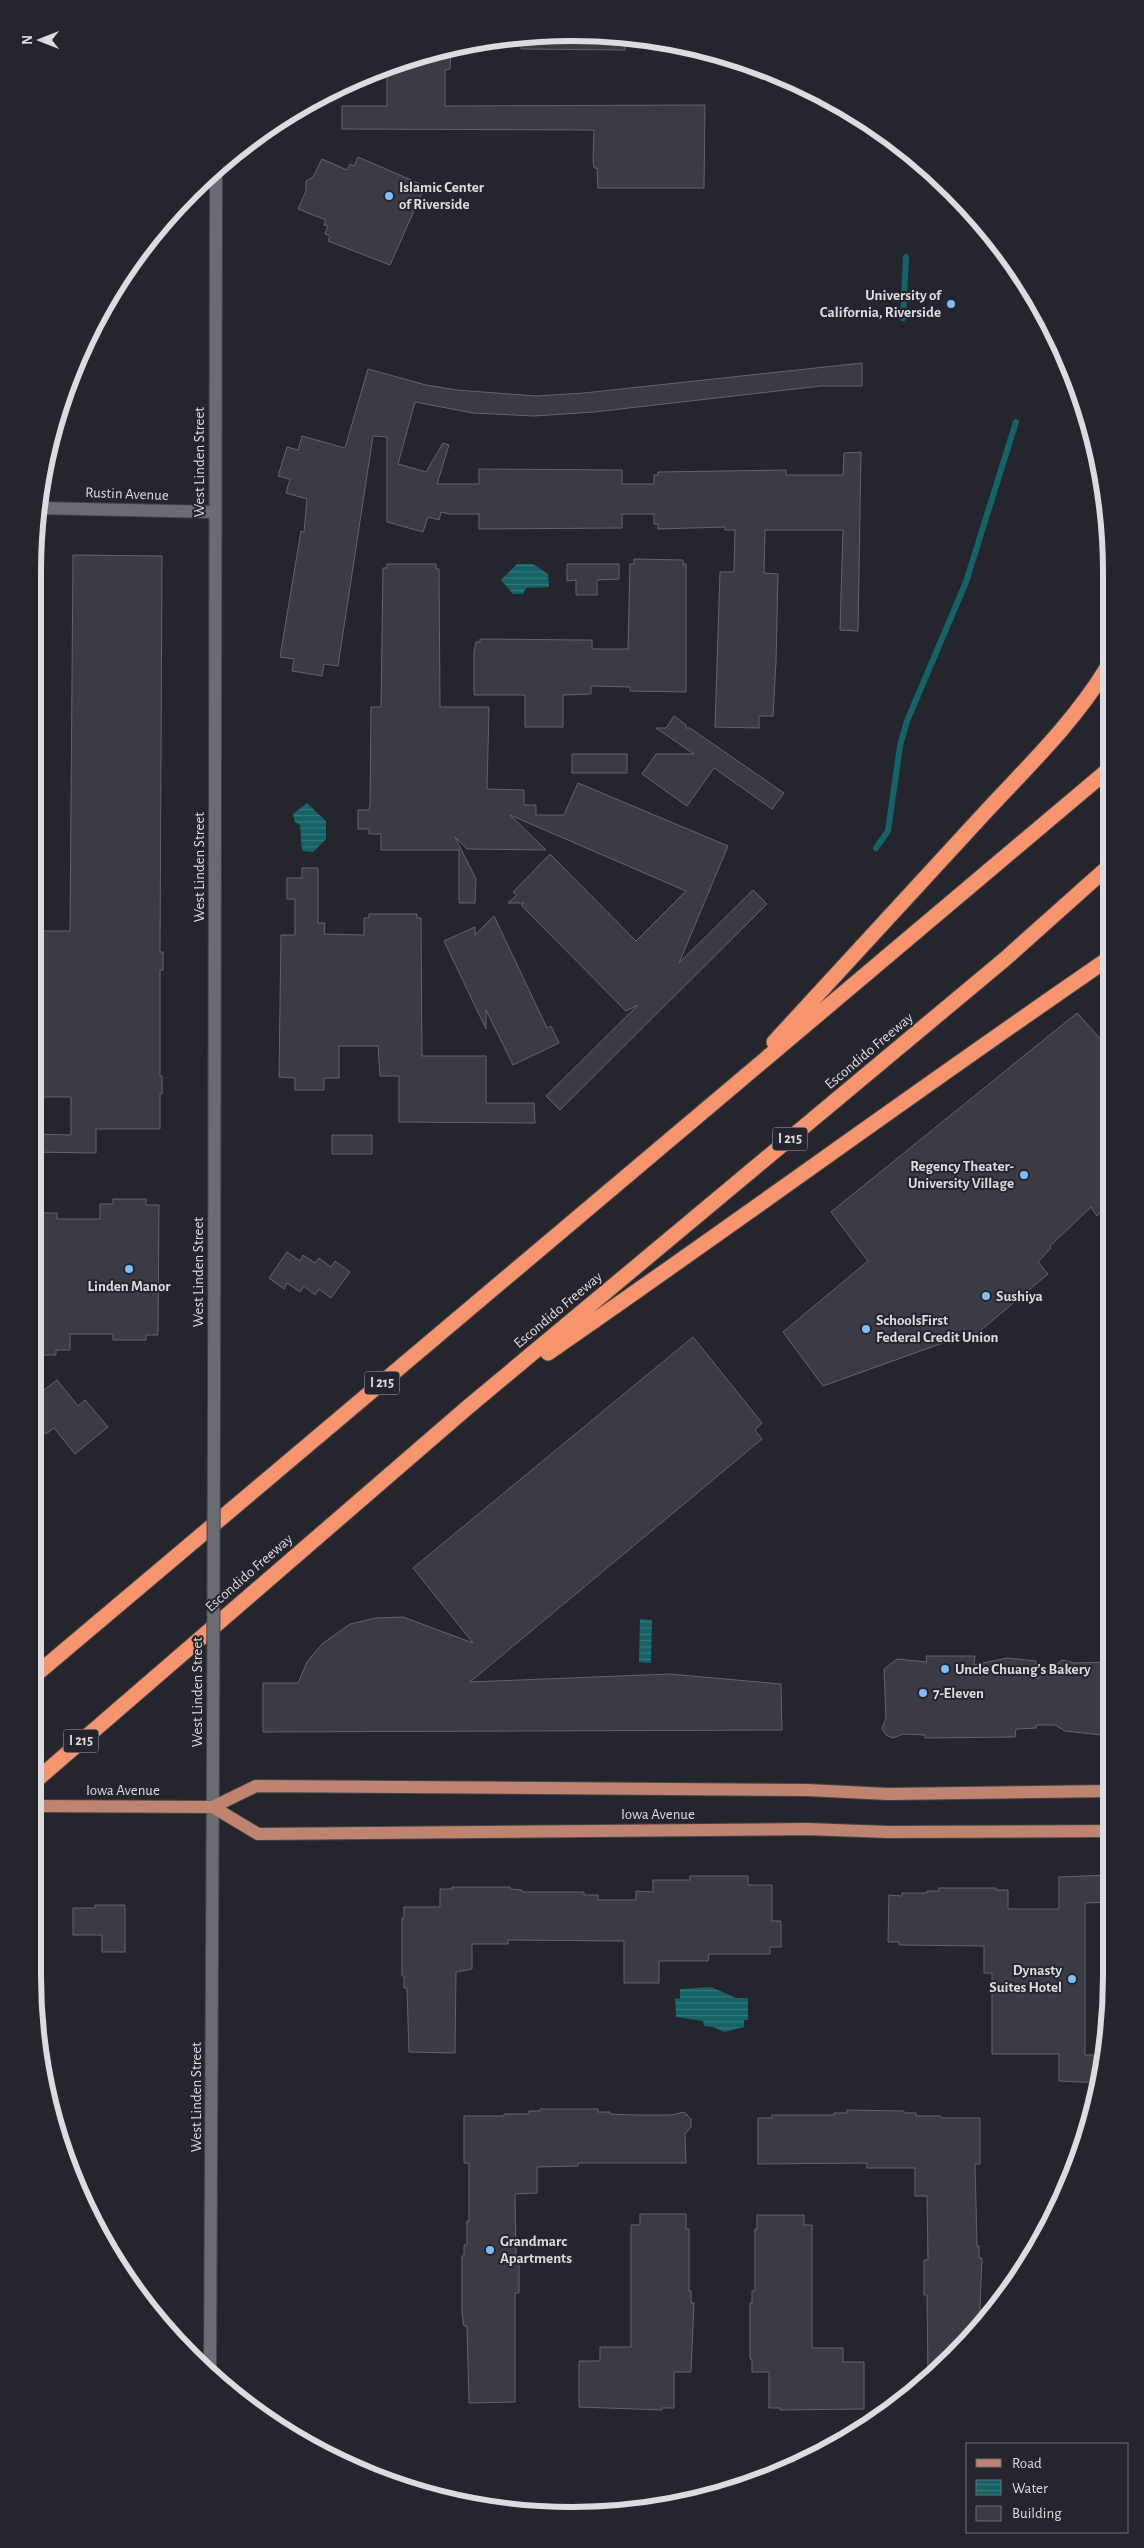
<svg xmlns="http://www.w3.org/2000/svg" width="1144" height="2548" font-family="'Alegreya Sans',sans-serif">
	<style>
		.water { fill: url(#water-rules) }
		.lines { fill: none; stroke-linecap: round; stroke-linejoin: round }
		.stream { stroke: #146366; stroke-width: 6 }
		.building { fill: #3a3b43; stroke: #62636c }
		.street-casing { stroke: #43444a; stroke-width: 14 }
		.secondary-casing { stroke: #43444a; stroke-width: 14 }
		.primary-casing { stroke: #43444a; stroke-width: 14 }
		.highway-casing { stroke: #43444a; stroke-width: 17 }
		.street { stroke: #6b6b74; stroke-width: 12 }
		.secondary { stroke: #6b6b74; stroke-width: 12 }
		.primary { stroke: #be8470; stroke-width: 12 }
		.highway { stroke: #f5946d; stroke-width: 15 }
		.secondary-bridge-casing { stroke: #43444a; stroke-width: 14; stroke-linecap: butt }
		.secondary-bridge { stroke: #6b6b74; stroke-width: 12 }
		.poi-dot { fill: #7ebdf9; stroke: #25262d; stroke-width: 2 }
		.labels { text-anchor: middle; dominant-baseline: central; stroke-width: 4; stroke-linejoin: round; paint-order: stroke }
		.shield { fill: #25262d; stroke: #a4a5aa; stroke-width: 1 }
		.shield-label { font-size: 14px; font-weight: bold; fill: #dbdbe0 }
		.poi-label { font-size: 15px; font-weight: bold; fill: #dbdbe0; stroke: #25262d; text-anchor: start }
		.street-label { font-size: 15px; fill: #dbdbe0; stroke: #25262d }
		.rim { fill: none; stroke: #dbdbe0; stroke-width: 6 }
	</style>
	<defs>
		<pattern id="water-rules" width="6" height="5" patternUnits="userSpaceOnUse" patternTransform="scale(1.25)"><rect width="6" height="5" fill="#146366"/><path d="M0 2.5h6" fill="none" stroke="#36797c"/></pattern>
	</defs>
	<rect width="100%" height="100%" fill="#25262d"/>
	<path class="water" d="M 517,564 L 533,564 L 548,574 L 549,587 L 526,588 L 523,594 L 513,594 L 501,580 Z
		M 307,803 L 326,821 L 326,839 L 313,852 L 302,851 L 300,825 L 295,822 L 293,814 Z
		M 640,1619 L 652,1620 L 651,1663 L 639,1662 Z
		M 711,1987 L 736,1998 L 748,1998 L 748,2020 L 744,2020 L 744,2027 L 724,2032 L 713,2027 L 704,2026 L 703,2021 L 676,2017 L 675,1998 L 680,1999 L 680,1989 Z"/>
	<g class="lines">
		<path class="stream" d="M 903,318 L 906,257
			M 876,848 L 888,831 L 900,746 L 907,721 L 966,582 L 1016,422"/>
	</g>
	<path class="building" d="M 572,32 L 625,38 L 625,50 L 521,49 L 521,38 Z
		M 451,48 L 450,69 L 445,70 L 445,106 L 705,105 L 704,188 L 598,188 L 597,168 L 594,168 L 593,160 L 594,130 L 342,129 L 342,106 L 387,106 L 387,67 Z
		M 358,157 L 425,186 L 390,265 L 328,241 L 330,236 L 325,234 L 328,226 L 324,225 L 326,220 L 298,209 L 306,191 L 306,181 L 313,177 L 322,159 L 347,170 L 350,164 L 354,166 Z
		M 862,363 L 862,386 L 821,386 L 594,412 L 534,416 L 473,413 L 415,402 L 398,464 L 426,472 L 443,443 L 449,445 L 437,484 L 479,484 L 479,469 L 622,470 L 622,484 L 654,484 L 654,475 L 658,475 L 658,472 L 786,470 L 786,475 L 843,475 L 844,453 L 861,452 L 858,631 L 840,630 L 843,530 L 765,530 L 764,573 L 778,574 L 776,662 L 773,716 L 759,716 L 759,728 L 715,727 L 720,572 L 734,572 L 735,530 L 725,530 L 725,527 L 658,529 L 658,524 L 654,524 L 654,514 L 622,514 L 622,528 L 479,529 L 479,514 L 450,514 L 441,512 L 439,520 L 428,517 L 423,532 L 387,522 L 387,437 L 373,436 L 338,666 L 324,664 L 322,676 L 292,671 L 294,659 L 280,657 L 301,531 L 304,532 L 307,499 L 286,493 L 290,479 L 278,476 L 287,447 L 298,450 L 302,436 L 345,448 L 368,369 L 426,385 L 457,390 L 536,396 L 584,393 Z
		M 73,555 L 162,556 L 160,952 L 163,952 L 163,970 L 160,970 L 160,1076 L 162,1076 L 162,1094 L 160,1094 L 160,1129 L 96,1129 L 96,1153 L 32,1152 L 32,1134 L 71,1135 L 71,1097 L 32,1097 L 32,931 L 70,931 Z
		M 634,559 L 683,560 L 683,564 L 686,564 L 686,692 L 630,691 L 630,687 L 591,686 L 591,694 L 563,695 L 563,727 L 525,727 L 525,695 L 474,695 L 474,653 L 476,642 L 480,642 L 480,639 L 585,640 L 592,640 L 592,649 L 628,649 L 630,564 L 634,564 Z
		M 387,564 L 436,564 L 436,569 L 439,569 L 440,707 L 489,707 L 487,789 L 524,790 L 524,805 L 536,805 L 536,815 L 564,815 L 578,783 L 728,846 L 679,963 L 753,890 L 767,904 L 560,1110 L 546,1096 L 638,1005 L 626,1011 L 521,905 L 524,903 L 508,903 L 517,895 L 513,892 L 550,854 L 636,941 L 686,891 L 510,815 L 546,850 L 467,849 L 455,837 L 476,879 L 475,903 L 459,903 L 459,850 L 381,850 L 381,834 L 369,834 L 369,829 L 358,829 L 358,810 L 369,810 L 370,805 L 371,707 L 381,707 L 383,568 L 387,568 Z
		M 567,564 L 619,564 L 619,579 L 597,580 L 597,595 L 576,595 L 576,580 L 567,581 Z
		M 674,716 L 686,725 L 686,728 L 690,728 L 784,793 L 772,809 L 714,768 L 687,806 L 642,774 L 656,754 L 694,754 L 656,728 L 666,728 Z
		M 572,754 L 627,754 L 627,773 L 572,773 Z
		M 302,868 L 318,868 L 318,923 L 325,923 L 324,934 L 364,935 L 364,918 L 369,918 L 369,914 L 417,914 L 417,918 L 421,918 L 422,1056 L 486,1056 L 486,1103 L 534,1103 L 535,1123 L 399,1122 L 399,1076 L 380,1076 L 378,1046 L 339,1046 L 339,1078 L 324,1078 L 324,1090 L 295,1090 L 295,1078 L 279,1077 L 281,935 L 295,935 L 295,899 L 287,899 L 287,878 L 302,878 Z
		M 494,916 L 547,1028 L 551,1026 L 559,1043 L 513,1065 L 486,1010 L 486,1029 L 444,941 L 475,927 L 475,935 Z
		M 1077,1013 L 1109,1048 L 1109,1203 L 1097,1216 L 1091,1207 L 1050,1246 L 1051,1248 L 1038,1262 L 1048,1274 L 969,1340 L 965,1335 L 823,1386 L 783,1332 L 868,1261 L 831,1212 Z
		M 332,1135 L 372,1135 L 372,1154 L 332,1154 Z
		M 113,1199 L 146,1199 L 146,1205 L 159,1205 L 158,1335 L 146,1335 L 146,1340 L 113,1340 L 113,1334 L 70,1334 L 70,1350 L 56,1350 L 56,1355 L 32,1355 L 32,1213 L 57,1213 L 57,1219 L 100,1219 L 100,1204 L 113,1204 Z
		M 287,1252 L 300,1261 L 303,1255 L 315,1263 L 319,1258 L 331,1267 L 335,1261 L 350,1272 L 331,1298 L 319,1289 L 315,1295 L 304,1286 L 300,1292 L 287,1283 L 284,1289 L 269,1278 Z
		M 693,1337 L 762,1423 L 755,1430 L 762,1439 L 470,1682 L 669,1674 L 781,1684 L 782,1730 L 263,1732 L 263,1683 L 298,1683 L 307,1662 L 322,1644 L 350,1624 L 376,1618 L 403,1617 L 473,1643 L 413,1568 Z
		M 57,1380 L 78,1406 L 85,1400 L 108,1427 L 75,1454 L 54,1428 L 46,1434 L 32,1417 L 32,1399 Z
		M 926,1656 L 975,1656 L 974,1665 L 1007,1658 L 1036,1661 L 1037,1679 L 1062,1660 L 1075,1663 L 1110,1662 L 1111,1736 L 1065,1731 L 1055,1725 L 1037,1725 L 1036,1728 L 1016,1729 L 1015,1737 L 925,1738 L 925,1735 L 903,1734 L 893,1738 L 886,1735 L 882,1728 L 886,1718 L 884,1669 L 897,1659 L 927,1662 Z
		M 1111,1875 L 1111,1902 L 1085,1903 L 1085,2055 L 1104,2055 L 1101,2083 L 1059,2081 L 1059,2054 L 992,2054 L 992,1973 L 984,1973 L 984,1946 L 899,1945 L 899,1942 L 888,1942 L 889,1895 L 902,1896 L 902,1893 L 927,1893 L 927,1891 L 939,1891 L 939,1888 L 996,1888 L 996,1890 L 1008,1890 L 1008,1909 L 1059,1909 L 1059,1877 Z
		M 690,1876 L 748,1876 L 748,1885 L 772,1885 L 772,1921 L 781,1921 L 781,1947 L 770,1947 L 770,1954 L 709,1954 L 708,1961 L 659,1961 L 659,1983 L 624,1983 L 624,1941 L 508,1940 L 508,1944 L 472,1944 L 472,1969 L 456,1972 L 455,2053 L 409,2052 L 407,1988 L 404,1988 L 404,1976 L 402,1976 L 402,1918 L 404,1918 L 404,1907 L 440,1907 L 440,1889 L 452,1889 L 452,1887 L 510,1887 L 510,1889 L 522,1890 L 522,1892 L 584,1892 L 584,1895 L 598,1895 L 598,1900 L 636,1900 L 636,1891 L 653,1892 L 653,1880 L 690,1880 Z
		M 95,1905 L 125,1905 L 125,1952 L 102,1952 L 102,1935 L 73,1935 L 73,1908 L 95,1908 Z
		M 540,2109 L 598,2109 L 598,2112 L 610,2112 L 610,2114 L 634,2115 L 671,2115 L 684,2112 L 691,2119 L 691,2127 L 685,2134 L 686,2163 L 578,2163 L 578,2166 L 537,2167 L 537,2193 L 515,2194 L 516,2258 L 519,2258 L 519,2293 L 515,2293 L 515,2402 L 469,2403 L 467,2326 L 464,2326 L 462,2314 L 462,2256 L 464,2256 L 464,2245 L 467,2245 L 467,2221 L 469,2221 L 469,2163 L 464,2163 L 464,2116 L 504,2116 L 504,2114 L 529,2114 L 529,2111 L 540,2111 Z
		M 847,2110 L 904,2111 L 904,2113 L 916,2113 L 916,2116 L 941,2116 L 941,2118 L 980,2118 L 980,2164 L 975,2164 L 977,2246 L 979,2246 L 979,2258 L 982,2258 L 979,2330 L 928,2378 L 927,2295 L 924,2295 L 924,2260 L 928,2260 L 927,2196 L 915,2196 L 915,2168 L 867,2168 L 867,2163 L 758,2164 L 758,2118 L 772,2118 L 772,2115 L 834,2115 L 834,2113 L 847,2113 Z
		M 640,2214 L 686,2214 L 686,2229 L 689,2229 L 689,2291 L 691,2291 L 691,2303 L 694,2303 L 691,2372 L 674,2372 L 674,2408 L 662,2408 L 662,2410 L 579,2407 L 579,2361 L 600,2361 L 600,2347 L 631,2347 L 631,2225 L 640,2225 Z
		M 757,2215 L 804,2215 L 804,2225 L 812,2225 L 812,2348 L 843,2348 L 843,2362 L 864,2362 L 864,2409 L 780,2410 L 780,2408 L 769,2408 L 769,2372 L 752,2372 L 752,2359 L 750,2359 L 750,2303 L 752,2303 L 752,2291 L 755,2291 L 755,2229 L 757,2229 Z"/>
	<g class="lines">
		<g class="street-casing">
			<path id="street" d="M 39,508 L 215,512"/>
		</g>
		<g class="secondary-casing">
			<path id="secondary" d="M 214,1404 L 216,169
				M 210,2375 L 213,1750"/>
		</g>
		<g class="primary-casing">
			<path id="primary" d="M 33,1806 L 213,1807 L 256,1786 L 807,1790 L 888,1794 L 1111,1791
				M 213,1807 L 258,1834 L 807,1829 L 888,1832 L 1111,1831"/>
		</g>
		<g class="highway-casing">
			<path id="highway" d="M 774,1042 C 843,967 911,893 980,818 C 1025,769 1072,725 1107,668
				M 548,1353 C 736,1223 920,1088 1108,959
				M 33,1677 L 1108,770
				M 33,1783 L 468,1407 L 1005,959 L 1108,867"/>
		</g>
		<use href="#street" class="street"/>
		<use href="#secondary" class="secondary"/>
		<use href="#primary" class="primary"/>
		<use href="#highway" class="highway"/>
		<g class="secondary-bridge-casing">
			<path id="secondary-bridge" d="M 213,1750 L 214,1404"/>
		</g>
		<use href="#secondary-bridge" class="secondary-bridge"/>
	</g>
	<g class="poi-dot">
		<circle cx="389" cy="196" r="5"/>
		<circle cx="951" cy="304" r="5"/>
		<circle cx="1024" cy="1175" r="5"/>
		<circle cx="129" cy="1269" r="5"/>
		<circle cx="986" cy="1296" r="5"/>
		<circle cx="866" cy="1329" r="5"/>
		<circle cx="945" cy="1669" r="5"/>
		<circle cx="923" cy="1693" r="5"/>
		<circle cx="1072" cy="1979" r="5"/>
		<circle cx="490" cy="2250" r="5"/>
	</g>
	<g class="labels">
		<g class="shield">
			<rect x="772.5" y="1127.5" width="35" height="23" rx="4"/>
			<rect x="364.5" y="1371.5" width="35" height="23" rx="4"/>
			<rect x="63.5" y="1729.5" width="35" height="23" rx="4"/>
		</g>
		<g class="shield-label">
			<text x="790" y="1139">I 215</text>
			<text x="382" y="1383">I 215</text>
			<text x="81" y="1741">I 215</text>
		</g>
		<g class="poi-label">
			<text x="399" y="187">Islamic Center<tspan x="399" dy="17">of Riverside</tspan></text>
			<text x="941" y="295" text-anchor="end">University of<tspan x="941" dy="17">California, Riverside</tspan></text>
			<text x="1014" y="1166" text-anchor="end">Regency Theater-<tspan x="1014" dy="17">University Village</tspan></text>
			<text x="129" y="1286" text-anchor="middle">Linden Manor</text>
			<text x="996" y="1296">Sushiya</text>
			<text x="876" y="1320">SchoolsFirst<tspan x="876" dy="17">Federal Credit Union</tspan></text>
			<text x="955" y="1669">Uncle Chuang's Bakery</text>
			<text x="933" y="1693">7-Eleven</text>
			<text x="1062" y="1970" text-anchor="end">Dynasty<tspan x="1062" dy="17">Suites Hotel</tspan></text>
			<text x="500" y="2241">Grandmarc<tspan x="500" dy="17">Apartments</tspan></text>
		</g>
		<g class="street-label">
			<text transform="translate(199 462) rotate(-90)">West Linden Street</text>
			<text transform="translate(127 494) rotate(2)">Rustin Avenue</text>
			<text transform="translate(199 867) rotate(-90)">West Linden Street</text>
			<text transform="translate(869 1051) rotate(-40)">Escondido Freeway</text>
			<text transform="translate(198 1272) rotate(-90)">West Linden Street</text>
			<text transform="translate(558 1310) rotate(-40)">Escondido Freeway</text>
			<text transform="translate(249 1573) rotate(-41)">Escondido Freeway</text>
			<text transform="translate(197 1692) rotate(-90)">West Linden Street</text>
			<text x="123" y="1790">Iowa Avenue</text>
			<text x="658" y="1814">Iowa Avenue</text>
			<text transform="translate(196 2097) rotate(-90)">West Linden Street</text>
		</g>
	</g>
	<path d="M0 0H1144V2548H0ZM572 41H572A531 531 0 0 1 1103 572V1976A531 531 0 0 1 572 2507H572A531 531 0 0 1 41 1976V572A531 531 0 0 1 572 41Z" fill="#25262d" fill-rule="evenodd"/>
	<path class="rim" d="M572 41H572A531 531 0 0 1 1103 572V1976A531 531 0 0 1 572 2507H572A531 531 0 0 1 41 1976V572A531 531 0 0 1 572 41Z"/>
	<rect x="966" y="2443" width="162" height="90" fill="#25262d" stroke="#6e6e75"/>
	<rect x="976" y="2459" width="25" height="8" fill="#be8470" stroke="#6e6e75"/>
	<text x="1012" y="2468" font-size="15" fill="#dbdbe0">Road</text>
	<rect x="976" y="2480" width="25" height="15" fill="url(#water-rules)" stroke="#6e6e75"/>
	<text x="1012" y="2493" font-size="15" fill="#dbdbe0">Water</text>
	<rect x="976" y="2506" width="25" height="15" fill="#3a3b43" stroke="#6e6e75"/>
	<text x="1012" y="2518" font-size="15" fill="#dbdbe0">Building</text>
	<g transform="translate(40 40) rotate(270)" stroke="#25262d" stroke-width="4" paint-order="stroke">
	<path d="M0-4L9 19L0 12L-9 19Z" fill="#dbdbe0"/>
	<text y="-8" font-size="14" font-weight="bold" text-anchor="middle" fill="#dbdbe0">N</text>
	</g>
</svg>
